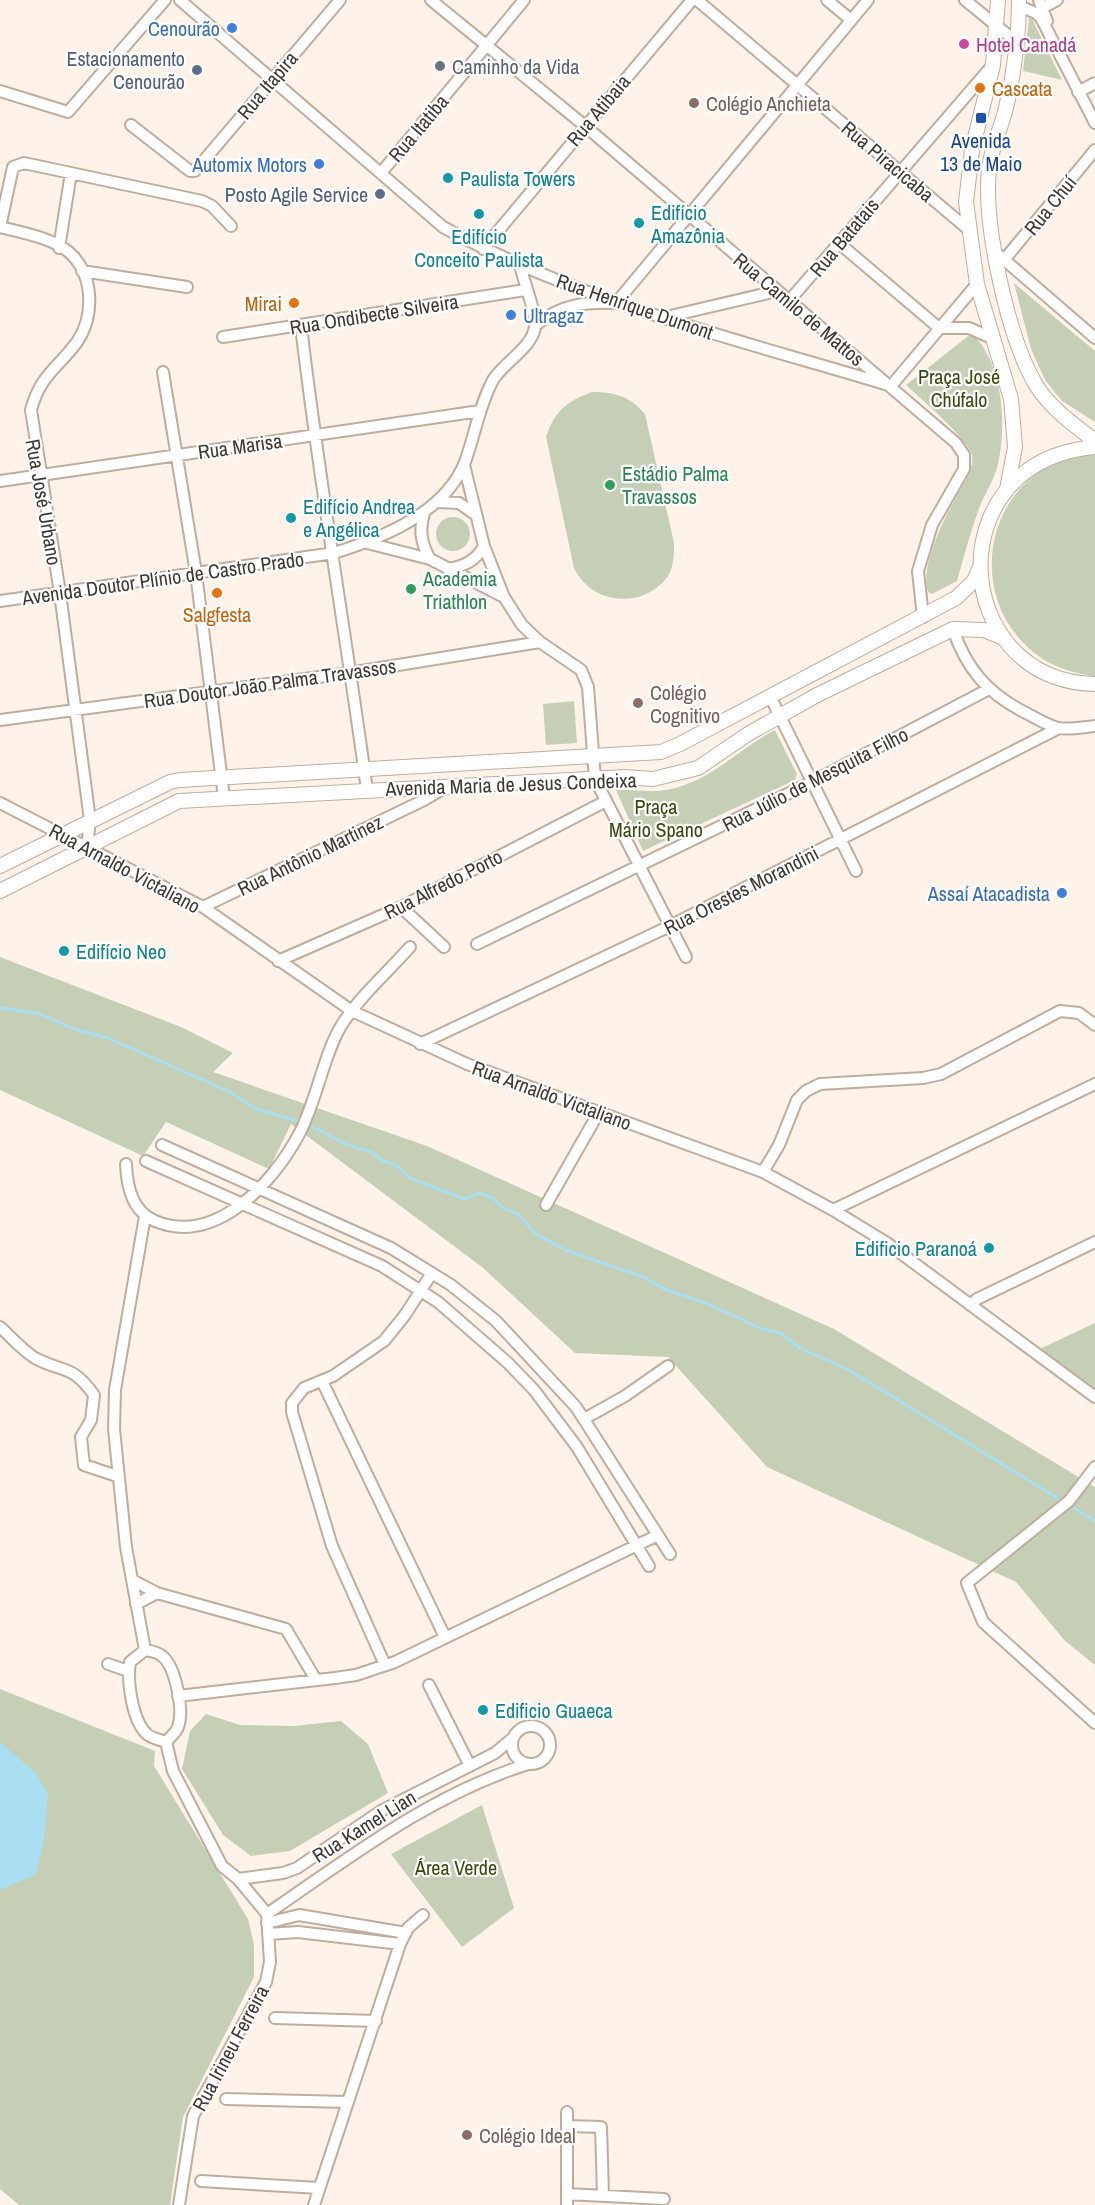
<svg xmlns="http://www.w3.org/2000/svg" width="1095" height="2205" font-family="'Archivo Narrow',sans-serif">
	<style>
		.green { fill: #c4cfb6 }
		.water { fill: #a8deef }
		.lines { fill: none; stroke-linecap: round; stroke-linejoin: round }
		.stream { stroke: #a8deef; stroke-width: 3 }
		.minor-casing { stroke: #bfad9c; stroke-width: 14 }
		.major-casing { stroke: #bfad9c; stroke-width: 16 }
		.minor { stroke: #fff; stroke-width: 10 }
		.major { stroke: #fff; stroke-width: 14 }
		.shop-dot { fill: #3f7fe0; stroke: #fff; stroke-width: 2 }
		.hotel-dot { fill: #d1479c; stroke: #fff; stroke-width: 2 }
		.worship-dot { fill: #6b7280; stroke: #fff; stroke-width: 2 }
		.service-dot { fill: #5c6f8a; stroke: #fff; stroke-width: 2 }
		.food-dot { fill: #e8710a; stroke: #fff; stroke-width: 2 }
		.education-dot { fill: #8d6e63; stroke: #fff; stroke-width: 2 }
		.transit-dot { fill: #1a4fb4; stroke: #fff; stroke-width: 2 }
		.culture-dot { fill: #0f9aa8; stroke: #fff; stroke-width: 2 }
		.leisure-dot { fill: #2e9e5b; stroke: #fff; stroke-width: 2 }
		.labels { text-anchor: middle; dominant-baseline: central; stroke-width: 4.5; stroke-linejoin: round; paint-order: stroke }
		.shop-label { font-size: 20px; fill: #366cbe; stroke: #fff; text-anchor: end }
		.hotel-label { font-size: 20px; fill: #b23c85; stroke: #fff; text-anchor: start }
		.service-label { font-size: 20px; fill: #4e5e75; stroke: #fff; text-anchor: end }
		.worship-label { font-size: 20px; fill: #5b616d; stroke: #fff; text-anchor: start }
		.street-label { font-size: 20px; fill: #3f3831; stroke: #fff }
		.food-label { font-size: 20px; fill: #c56008; stroke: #fff; text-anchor: start }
		.education-label { font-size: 20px; fill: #785e54; stroke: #fff; text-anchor: start }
		.transit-label { font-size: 20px; fill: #164399; stroke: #fff }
		.culture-label { font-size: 20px; fill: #0d838f; stroke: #fff; text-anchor: start }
		.park-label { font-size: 20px; fill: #364a09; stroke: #fff }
		.leisure-label { font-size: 20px; fill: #27864d; stroke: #fff; text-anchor: start }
	</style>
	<rect width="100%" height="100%" fill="#fff3e9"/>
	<path class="green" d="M 1029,18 L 1032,19 L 1062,80 L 1023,71 Z
		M 1014,283 L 1095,351 L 1095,422 L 1062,401 L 1045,380 L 1031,349 Z
		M 972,333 C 1003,364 1007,423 998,464 C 995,478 986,492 980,506 C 971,530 964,556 957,581 L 932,594 L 928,592 C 920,567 942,523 954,501 C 961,487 975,471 972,455 C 969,440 919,397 906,385 Z
		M 592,392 C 615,392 630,396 645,414 L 674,543 C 674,554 674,566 668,576 C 644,610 591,605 574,568 L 546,437 C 554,412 567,401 592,392 Z
		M 1095,455 L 1095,676 L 1091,676 C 1073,672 1055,668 1040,657 C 955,598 988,458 1095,455 Z
		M436 534a17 17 0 1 1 34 0a17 17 0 1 1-34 0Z
		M 574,701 L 577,743 L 546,745 L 543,704 Z
		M 775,730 L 797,774 L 795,780 L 643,851 L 616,790 C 633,789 649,793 666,790 C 709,783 738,749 775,730 Z
		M 0,957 L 181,1027 L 233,1053 L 213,1072 L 427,1146 L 834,1329 L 1095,1487 L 1095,1665 L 1065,1641 L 1016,1582 L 767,1467 L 668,1357 L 575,1353 L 482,1267 L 291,1124 L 269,1169 L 166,1122 L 143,1156 L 0,1090 Z
		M 1095,1323 L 1095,1397 L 1033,1352 Z
		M 0,1689 L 155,1751 L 154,1766 L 248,1919 L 254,1945 L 254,1977 L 183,2117 L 170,2205 L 19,2205 L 0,2189 Z
		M 206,1714 L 240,1725 L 293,1726 L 341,1721 L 368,1744 L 388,1793 L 290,1851 L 251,1856 L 223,1835 L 182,1769 L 190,1731 Z
		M 482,1805 L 514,1908 L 462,1947 L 391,1854 Z"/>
	<path class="water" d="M 0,1742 L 35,1772 L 48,1793 L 44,1840 L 36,1874 L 0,1890 Z"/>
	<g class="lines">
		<path class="stream" d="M 0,1008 L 38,1013 L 74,1029 L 108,1038 L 230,1092 L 256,1109 L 301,1122
			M 307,1124 L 348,1145 L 373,1153 L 383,1161 L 396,1165 L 410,1178 L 465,1199 L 479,1193 L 493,1198 L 503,1208 L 518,1214 L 537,1235 L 568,1251 L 644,1277 L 664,1289 L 706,1303 L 762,1329 L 780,1333 L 802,1349 L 849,1370 L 1095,1521"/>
		<g class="minor-casing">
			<path id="minor" d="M 180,0 L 443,227 C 580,302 736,339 885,384
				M 431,0 L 585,126 L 956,443 L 964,455 L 964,469 L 932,525 L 918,571 L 923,617
				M 697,0 L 969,230
				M 827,0 L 851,20
				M 965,0 L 1009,36 L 1016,51
				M 1039,0 L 1047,21
				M 1019,6 L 1036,13 L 1041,18 L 1095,123
				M 1042,8 L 1057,0
				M 0,91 L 68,112 L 165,0
				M 1078,92 L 1095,83
				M 131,125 L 190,171 L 195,171 L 340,0
				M 381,173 L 524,0
				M 0,227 C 21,232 58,239 73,256 C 94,279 94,317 77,342 C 58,368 40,375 31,410 L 60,593 L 90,820 L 87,847
				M 0,227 L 13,167 L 24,163 L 202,201 L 212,206 L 231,226
				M 840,244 L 939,328 L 969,328 L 994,339
				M 59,248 L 71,173
				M 483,249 L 692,0
				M 1000,256 L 1095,338
				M 1004,260 L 1095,150
				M 82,271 L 187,287
				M 789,301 L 991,67
				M 666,317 L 777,291
				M 536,325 C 561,304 584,302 616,303 L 868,0
				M 301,326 C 319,481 346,635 367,790
				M 223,337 L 525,290
				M 163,372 L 196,573 L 224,798
				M 891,386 L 977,284
				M 464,465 L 484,546 L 504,597 L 522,625 L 540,642 L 581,670 L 588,687 L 595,779 L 686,957
				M 0,481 L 480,411
				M 438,502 L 459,503 L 476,515
				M 424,513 C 419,530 421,543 430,559
				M 367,543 L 430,559 L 504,597
				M 448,569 C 464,566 476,561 484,546
				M 0,601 L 334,553 C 382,538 445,513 465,462 C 475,435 479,406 493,380 C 504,362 532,348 535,327 C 537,315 523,279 520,265
				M 953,629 C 966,669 989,695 1028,714 C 1037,719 1047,725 1058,728 C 1068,730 1084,727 1095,726
				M 770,696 L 856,871
				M 0,720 L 349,673 L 540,642
				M 0,803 L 203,907 L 352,1011 L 467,1064 L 763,1172 L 833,1210 L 887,1243 L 1095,1397
				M 203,907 L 424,800 L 446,787
				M 401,907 L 444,947
				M 477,944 L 812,782 L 989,689
				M 278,961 L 401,907 L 606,801
				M 420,1044 L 670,926 L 1059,728
				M 162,1145 L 391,1248 L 451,1285 L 496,1321 L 576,1407 L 670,1554
				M 146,1161 L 382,1266 L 438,1302 L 508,1363 L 534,1390 L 577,1447 L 649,1566
				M 126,1164 C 127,1187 132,1211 155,1221 C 215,1246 272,1184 298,1136 C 316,1104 323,1056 341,1026 C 359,997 388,972 410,947
				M 763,1172 L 779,1145 L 797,1100 L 806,1091 L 820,1084 L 923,1078 L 941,1074 L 1060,1011 L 1079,1013 L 1095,1025
				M 546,1205 L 599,1112
				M 833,1210 L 1095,1084
				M 970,1305 L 977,1299 L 1095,1242
				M 0,1327 C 11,1337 23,1351 35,1358 C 63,1373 72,1364 94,1395 L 91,1420 L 81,1437 L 84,1465 L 117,1476
				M 322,1381 L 445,1637
				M 584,1419 L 625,1396 L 668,1366
				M 1095,1467 L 1069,1501 L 967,1583 L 983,1622 L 1095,1723
				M 132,1580 L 157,1593 L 286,1629 L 316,1680
				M 136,1604 L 157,1593
				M 145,1650 L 126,1547 L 114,1429 L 115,1390 L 145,1216
				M 145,1650 L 130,1662 C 127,1681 132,1722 148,1735 C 152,1738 161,1740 166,1742
				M 145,1650 C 150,1651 158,1652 162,1656 C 176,1667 184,1711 178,1727 C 176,1733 170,1737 166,1742
				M 108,1664 L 128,1671
				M 385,1665 L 332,1546 L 292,1412 L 292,1403 L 304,1388 L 333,1376 L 384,1341 L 405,1315 L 432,1273
				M 429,1685 L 470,1766
				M 178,1696 L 335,1678 L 356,1675 L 395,1662 L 658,1535
				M512 1745a19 19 0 1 1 38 0a19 19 0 1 1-38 0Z
				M 166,1742 L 173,1771 L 222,1866 L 238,1879 L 267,1914 L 270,1962 L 266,1982 L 193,2116 L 179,2205
				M 238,1879 L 283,1873 L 297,1868 L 381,1811 L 495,1753 L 514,1737
				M 267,1914 C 350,1857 432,1794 528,1764
				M 267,1923 L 299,1915 L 406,1933
				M 268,1934 L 298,1932 L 400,1944
				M 275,2018 L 376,2021
				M 226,2099 L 348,2102
				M 567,2126 L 601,2127 L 603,2195
				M 201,2181 L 319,2188
				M 567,2194 L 664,2199
				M 314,2205 L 400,1944 L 408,1928 L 423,1915
				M 567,2205 L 567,2112"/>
		</g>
		<g class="major-casing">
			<path id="major" d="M 998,0 L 993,65 L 972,150 L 966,202 L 977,284 L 1011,399 L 1015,447 L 1007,489
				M 1019,0 C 1019,36 1014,73 1006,108 C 1001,128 991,149 989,169 C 983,224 1008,338 1036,385 C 1050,408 1074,425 1095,441
				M 1095,447 C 935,461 950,681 1095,684
				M 0,866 L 170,782 L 180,780 L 661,752 L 680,744 L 956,598 L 974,581 L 979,569
				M 0,891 L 179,801 L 625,777 L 653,779 L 698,768 L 748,734 L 817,695 L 953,629 L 984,630 L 1004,638"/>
		</g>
		<use href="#minor" class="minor"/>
		<use href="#major" class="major"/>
	</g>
	<g class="shop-dot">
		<circle cx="232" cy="28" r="6"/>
		<circle cx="319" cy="164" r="6"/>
		<circle cx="511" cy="315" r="6"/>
		<circle cx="1062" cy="893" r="6"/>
	</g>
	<circle class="hotel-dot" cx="964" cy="44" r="6"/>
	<circle class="worship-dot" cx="440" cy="66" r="6"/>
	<g class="service-dot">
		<circle cx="197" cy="70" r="6"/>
		<circle cx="380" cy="194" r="6"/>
	</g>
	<g class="food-dot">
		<circle cx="980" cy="88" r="6"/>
		<circle cx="294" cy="303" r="6"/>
		<circle cx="217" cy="593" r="6"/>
	</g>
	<g class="education-dot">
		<circle cx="694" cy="103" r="6"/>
		<circle cx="638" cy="703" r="6"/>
		<circle cx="467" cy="2135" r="6"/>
	</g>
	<rect class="transit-dot" x="975" y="112" width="12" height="12" rx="3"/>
	<g class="culture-dot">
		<circle cx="448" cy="178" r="6"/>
		<circle cx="479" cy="214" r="6"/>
		<circle cx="639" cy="223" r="6"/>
		<circle cx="291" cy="518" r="6"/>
		<circle cx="64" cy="951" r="6"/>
		<circle cx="989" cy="1248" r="6"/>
		<circle cx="483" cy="1710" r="6"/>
	</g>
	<g class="leisure-dot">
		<circle cx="610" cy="485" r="6"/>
		<circle cx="411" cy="589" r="6"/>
	</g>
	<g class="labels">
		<g class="shop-label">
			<text x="220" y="28">Cenourão</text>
			<text x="307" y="164">Automix Motors</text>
			<text x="523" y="315" text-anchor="start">Ultragaz</text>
			<text x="1050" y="893">Assaí Atacadista</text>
		</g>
		<g class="hotel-label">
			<text x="976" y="44">Hotel Canadá</text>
		</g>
		<g class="service-label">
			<text x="185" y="58">Estacionamento<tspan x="185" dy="23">Cenourão</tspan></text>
			<text x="368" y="194">Posto Agile Service</text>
		</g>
		<g class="worship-label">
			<text x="452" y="66">Caminho da Vida</text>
		</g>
		<g class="street-label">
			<text transform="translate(267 85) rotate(-50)">Rua Itapira</text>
			<text transform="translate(598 110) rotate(-50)">Rua Atibaia</text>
			<text transform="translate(418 128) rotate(-50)">Rua Itatiba</text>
			<text transform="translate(888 161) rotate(40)">Rua Piracicaba</text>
			<text transform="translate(1050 205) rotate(-51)">Rua Chuí</text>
			<text transform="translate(844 237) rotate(-50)">Rua Batatais</text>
			<text transform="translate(635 306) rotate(19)">Rua Henrique Dumont</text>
			<text transform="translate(799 309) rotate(40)">Rua Camilo de Mattos</text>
			<text transform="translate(374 314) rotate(-9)">Rua Ondibecte Silveira</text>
			<text transform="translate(240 446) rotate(-8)">Rua Marisa</text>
			<text transform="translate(44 502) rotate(80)">Rua José Urbano</text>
			<text transform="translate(163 578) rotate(-8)">Avenida Doutor Plínio de Castro Prado</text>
			<text transform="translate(270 683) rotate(-8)">Rua Doutor João Palma Travassos</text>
			<text transform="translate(815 779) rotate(-27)">Rua Júlio de Mesquita Filho</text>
			<text transform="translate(511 784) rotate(-2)">Avenida Maria de Jesus Condeixa</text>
			<text transform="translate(310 855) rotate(-26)">Rua Antônio Martinez</text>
			<text transform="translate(125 868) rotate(28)">Rua Arnaldo Victaliano</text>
			<text transform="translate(443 884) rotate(-27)">Rua Alfredo Porto</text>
			<text transform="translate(741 890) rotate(-27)">Rua Orestes Morandini</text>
			<text transform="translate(552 1095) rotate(20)">Rua Arnaldo Victaliano</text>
			<text transform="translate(364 1826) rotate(-32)">Rua Kamel Lian</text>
			<text transform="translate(230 2048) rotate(-62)">Rua Irineu Ferreira</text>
		</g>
		<g class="food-label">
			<text x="992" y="88">Cascata</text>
			<text x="282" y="303" text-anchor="end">Mirai</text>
			<text x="217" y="614" text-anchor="middle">Salgfesta</text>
		</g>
		<g class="education-label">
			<text x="706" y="103">Colégio Anchieta</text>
			<text x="650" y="692">Colégio<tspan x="650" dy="23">Cognitivo</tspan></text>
			<text x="479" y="2135">Colégio Ideal</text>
		</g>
		<g class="transit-label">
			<text x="981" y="140">Avenida<tspan x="981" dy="23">13 de Maio</tspan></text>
		</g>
		<g class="culture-label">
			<text x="460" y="178">Paulista Towers</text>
			<text x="651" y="212">Edifício<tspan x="651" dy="23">Amazônia</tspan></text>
			<text x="479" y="236" text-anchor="middle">Edifício<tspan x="479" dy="23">Conceito Paulista</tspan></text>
			<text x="303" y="506">Edifício Andrea<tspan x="303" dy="23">e Angélica</tspan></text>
			<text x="76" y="951">Edifício Neo</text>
			<text x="977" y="1248" text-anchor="end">Edificio Paranoá</text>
			<text x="495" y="1710">Edificio Guaeca</text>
		</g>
		<g class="park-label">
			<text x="959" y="376">Praça José<tspan x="959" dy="23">Chúfalo</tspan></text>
			<text x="656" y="806">Praça<tspan x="656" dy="23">Mário Spano</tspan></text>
			<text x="456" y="1867">Área Verde</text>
		</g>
		<g class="leisure-label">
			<text x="622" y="473">Estádio Palma<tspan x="622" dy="23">Travassos</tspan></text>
			<text x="423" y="578">Academia<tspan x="423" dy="23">Triathlon</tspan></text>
		</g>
	</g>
</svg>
